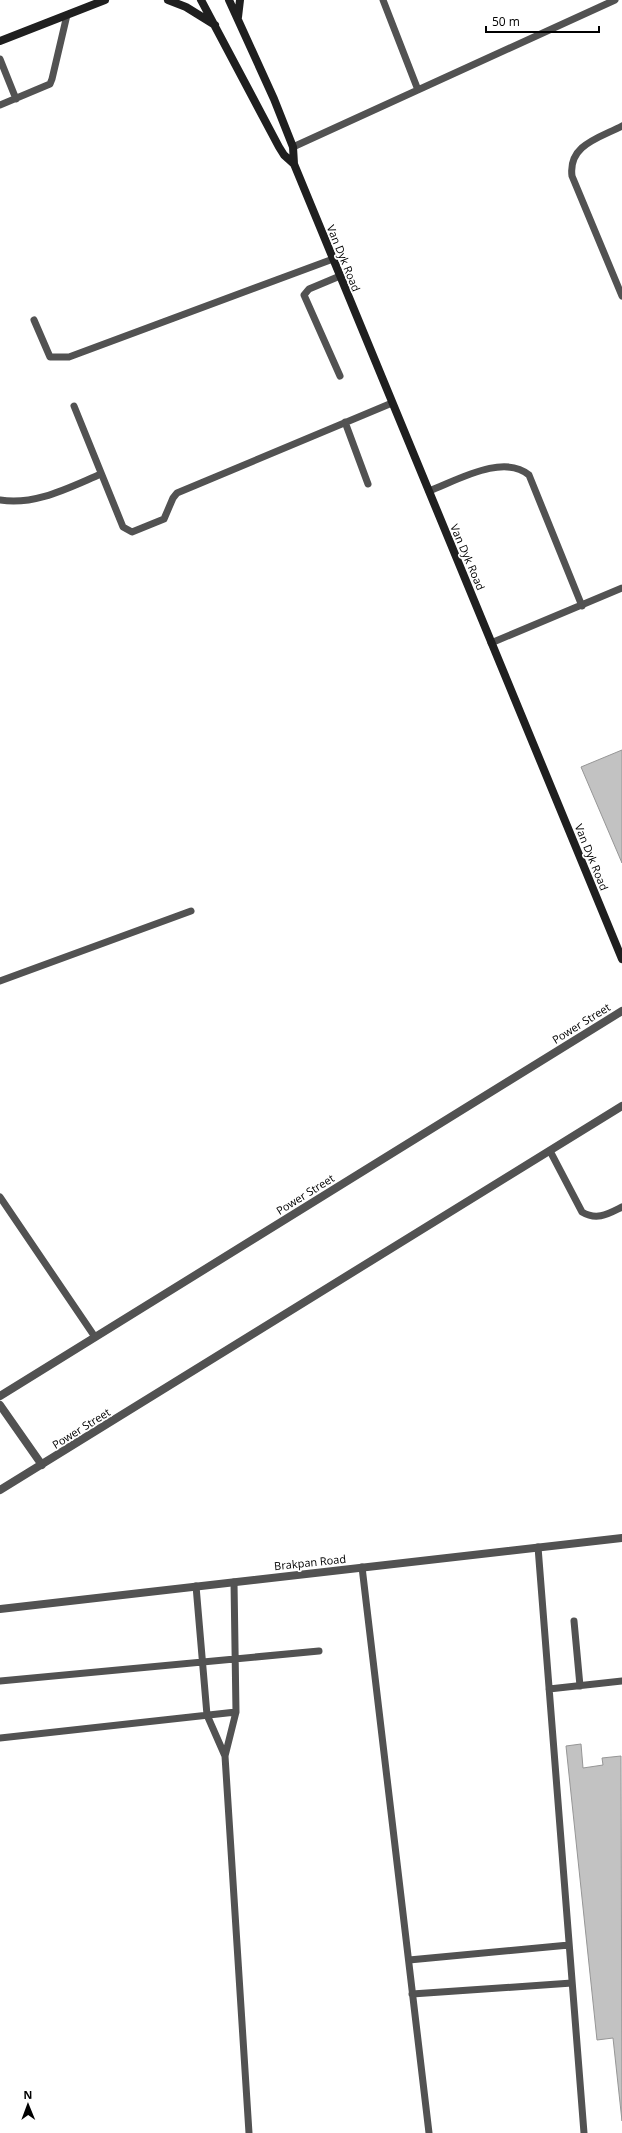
<svg xmlns="http://www.w3.org/2000/svg" width="622" height="2133" font-family="'Open Sans',sans-serif">
	<style>
		.building { fill: #c2c2c2; stroke: #969696 }
		.lines { fill: none; stroke-linecap: round; stroke-linejoin: round }
		.service { stroke: #525252; stroke-width: 7 }
		.minor { stroke: #525252; stroke-width: 8 }
		.secondary { stroke: #1f1f1f; stroke-width: 8 }
		.labels { text-anchor: middle; dominant-baseline: central; stroke-width: 3.5; stroke-linejoin: round; paint-order: stroke }
		.street-label { font-size: 11px; fill: #000; stroke: #fff }
	</style>
	<rect width="100%" height="100%" fill="#fff"/>
	<path class="building" d="M 622,750 L 622,863 L 581,767 Z
		M 581,1744 L 583,1768 L 603,1765 L 602,1758 L 621,1756 L 622,2121 L 613,2038 L 597,2040 L 566,1746 Z"/>
	<g class="lines">
		<path class="service" d="M 383,0 L 418,90
			M 0,59 L 16,99
			M 0,105 L 50,84 L 52,79 L 67,15
			M 622,126 C 599,138 568,145 572,176 L 622,296
			M 293,147 L 615,0
			M 340,276 L 309,289 L 304,295 L 340,376
			M 34,320 L 50,357 L 69,357 L 333,259
			M 74,406 L 123,527 L 132,532 L 164,519 L 173,498 L 177,493 L 392,403
			M 345,422 L 368,484
			M 429,491 C 456,481 503,453 529,475 L 582,606
			M 0,500 C 35,506 70,487 101,474
			M 491,643 L 622,588
			M 0,981 L 191,911
			M 550,1151 L 582,1212 C 597,1221 608,1214 622,1207
			M 0,1197 L 95,1337
			M 538,1547 L 584,2133
			M 362,1567 L 429,2133
			M 234,1582 L 236,1712 L 225,1756 L 249,2133
			M 196,1586 L 207,1715 L 225,1756
			M 574,1621 L 580,1686
			M 0,1681 L 319,1651
			M 549,1689 L 622,1681
			M 0,1738 L 236,1712
			M 409,1960 L 569,1945
			M 412,1994 L 572,1983"/>
		<path class="minor" d="M 0,1396 L 622,1011
			M 0,1405 L 42,1465
			M 0,1490 L 622,1106
			M 0,1609 L 622,1538"/>
		<path class="secondary" d="M 168,0 L 186,7 L 215,25
			M 201,0 L 279,147 L 284,155 L 294,164
			M 229,0 L 274,99 L 293,147 L 294,164 L 622,959
			M 238,17 L 240,0
			M 0,41 L 105,0"/>
	</g>
	<g class="labels">
		<g class="street-label">
			<text transform="translate(344 258) rotate(68)">Van Dyk Road</text>
			<text transform="translate(468 557) rotate(67)">Van Dyk Road</text>
			<text transform="translate(592 857) rotate(68)">Van Dyk Road</text>
			<text transform="translate(581 1023) rotate(-32)">Power Street</text>
			<text transform="translate(305 1194) rotate(-32)">Power Street</text>
			<text transform="translate(81 1428) rotate(-32)">Power Street</text>
			<text transform="translate(310 1562) rotate(-6)">Brakpan Road</text>
		</g>
	</g>
	<g transform="translate(28 2105) rotate(359)" stroke="#ffffff" stroke-width="3" paint-order="stroke">
	<path d="M0-3L7 15L0 10L-7 15Z" fill="#000000"/>
	<text y="-6" font-size="11" font-weight="bold" text-anchor="middle" fill="#000000">N</text>
	</g>
	<path d="M486 26v6h113v-6" fill="none" stroke="#000000" stroke-width="2"/>
	<text x="492" y="26" font-size="12" fill="#000000" stroke="#ffffff" stroke-width="3" paint-order="stroke">50 m</text>
</svg>
